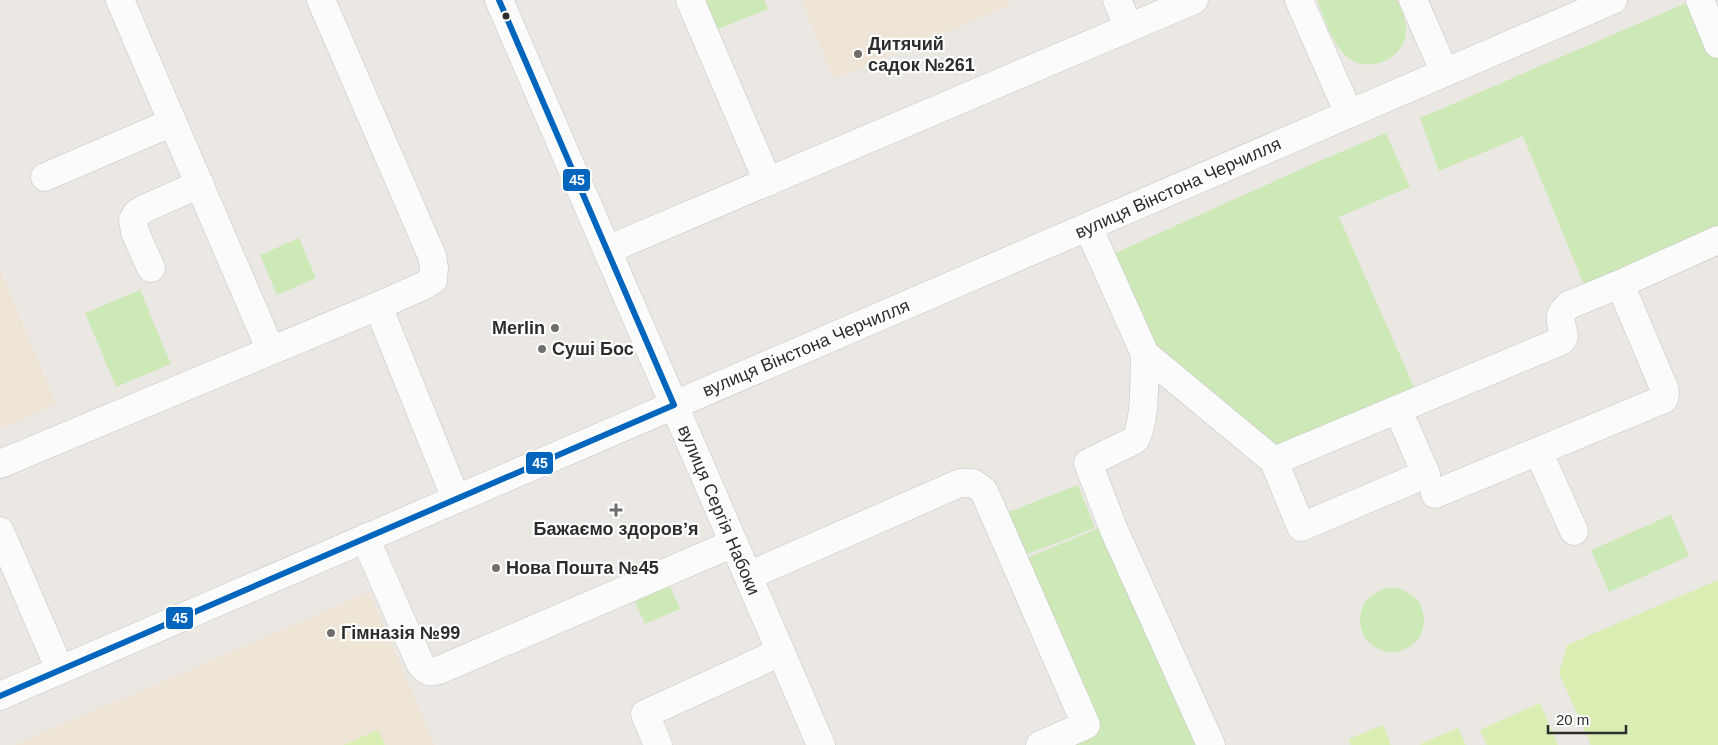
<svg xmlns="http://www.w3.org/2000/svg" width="1718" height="745" font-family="Arial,sans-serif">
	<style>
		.education { fill: #efe5d6 }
		.green { fill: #cee9b8 }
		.pitch { fill: #daeeb4 }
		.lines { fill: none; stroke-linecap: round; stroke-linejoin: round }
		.minor-casing { stroke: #c4c3c4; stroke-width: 29 }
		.minor { stroke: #fcfbfb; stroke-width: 28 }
		.bus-1-casing { stroke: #fff; stroke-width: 10 }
		.bus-1 { stroke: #0065bd; stroke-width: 6 }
		.bus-dot { fill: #2d2d2d; stroke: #fff; stroke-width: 2 }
		.poi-dot { fill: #706e6c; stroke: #fff; stroke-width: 2 }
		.labels { text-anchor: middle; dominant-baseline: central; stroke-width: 4.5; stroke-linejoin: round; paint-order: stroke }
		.poi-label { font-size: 18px; font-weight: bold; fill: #2d2d2d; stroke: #fff; text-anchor: start }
		.street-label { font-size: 18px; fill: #2d2d2d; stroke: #fff }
		.line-badge { stroke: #fff; stroke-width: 2 }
		.badge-label { font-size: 14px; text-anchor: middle; font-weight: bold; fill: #fff }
	</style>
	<rect width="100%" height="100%" fill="#ebe7e2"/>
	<path class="education" d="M 801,0 L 1008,0 L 1010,5 L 834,79 Z
		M 0,269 L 56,404 L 0,429 Z
		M 369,592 L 435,745 L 14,745 L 183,673 Z"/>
	<path class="green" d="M 706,0 L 764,0 L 768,9 L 718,29 Z
		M 1317,0 L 1397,0 C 1402,11 1407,21 1406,33 C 1403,60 1368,74 1347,57 C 1333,46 1324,17 1317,0 Z
		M 1693,0 L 1718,44 L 1718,240 L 1589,297 L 1523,136 L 1439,171 L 1420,118 Z
		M 1386,133 L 1410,187 L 1339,217 L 1420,401 L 1274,461 L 1145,354 L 1102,259 L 1319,161 Z
		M 299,238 L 316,278 L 277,295 L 260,255 Z
		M 140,290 L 171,364 L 116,387 L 85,313 Z
		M 1078,485 L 1095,528 L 1025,555 L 1008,512 Z
		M 1671,515 L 1689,556 L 1609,592 L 1591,550 Z
		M 1106,525 L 1204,745 L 1064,745 L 1092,732 L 1020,561 Z
		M 669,584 L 680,609 L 645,624 L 634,599 Z
		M1360 620a32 32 0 1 1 64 0a32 32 0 1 1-64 0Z"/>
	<path class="pitch" d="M 1718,580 L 1718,745 L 1591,745 L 1559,673 L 1567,645 Z
		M 1540,703 L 1558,745 L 1487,745 L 1480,730 Z
		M 1383,725 L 1391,745 L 1351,745 L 1349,739 Z
		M 1458,728 L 1466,745 L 1421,745 L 1420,744 Z
		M 378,730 L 385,745 L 343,745 Z"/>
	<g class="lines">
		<g class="minor-casing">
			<path id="minor" d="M 120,0 L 271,351
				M 499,0 L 821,745
				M 690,0 L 768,182
				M 1117,0 L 1129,28
				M 1299,0 L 1349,114
				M 1413,0 L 1445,73
				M 1700,0 L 1718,44
				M 45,177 L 173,122
				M 1088,227 L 1145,354 L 1274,461 L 1561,341 L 1564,337 C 1562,321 1555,318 1569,305 L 1620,284
				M 607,250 L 1194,0
				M 151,268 L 135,232 L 133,220 L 137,213 L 146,208 L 200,184
				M 378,306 L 456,499
				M 1145,354 C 1144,378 1146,421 1135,440 L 1088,463 L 1114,530 L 1211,745
				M 1538,451 L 1574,531
				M 1274,461 L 1301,527 L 1426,474 L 1398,410
				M 0,464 L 378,306 L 423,286 L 433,280 L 434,268 L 432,256 L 321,0
				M 1435,494 L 1664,399 L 1665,394 L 1664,388 L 1620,284 L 1718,240
				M 0,531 L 60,670
				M 365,538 L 420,663 C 427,674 433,673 444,668 L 734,543
				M 748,576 L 960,483 L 973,483 L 984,491 L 1086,725 L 1040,745
				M 0,696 L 1613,0
				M 658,745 L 645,714 L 781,652"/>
		</g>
		<use href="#minor" class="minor"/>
		<g class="bus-1-casing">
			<path id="bus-1" d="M 0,696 L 674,405 L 499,0"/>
		</g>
		<use href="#bus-1" class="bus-1"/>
	</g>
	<circle class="bus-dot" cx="506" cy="16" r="4.5"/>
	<g class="poi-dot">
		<circle cx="858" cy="54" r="5"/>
		<circle cx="555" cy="328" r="5"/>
		<circle cx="542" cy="349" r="5"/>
		<path d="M613.5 502.5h5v5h5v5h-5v5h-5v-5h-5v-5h5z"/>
		<circle cx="496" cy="568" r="5"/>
		<circle cx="331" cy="633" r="5"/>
	</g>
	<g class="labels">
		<g class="poi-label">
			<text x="868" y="44">Дитячий<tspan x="868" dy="21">садок №261</tspan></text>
			<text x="545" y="328" text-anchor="end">Merlin</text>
			<text x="552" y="349">Суші Бос</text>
			<text x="616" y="529" text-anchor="middle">Бажаємо здоровʼя</text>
			<text x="506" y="568">Нова Пошта №45</text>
			<text x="341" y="633">Гімназія №99</text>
		</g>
		<g class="street-label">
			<text transform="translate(1178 188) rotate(-24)">вулиця Вінстона Черчилля</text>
			<text transform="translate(806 348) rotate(-23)">вулиця Вінстона Черчилля</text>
			<text transform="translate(719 510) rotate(67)">вулиця Сергія Набоки</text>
		</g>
	</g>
	<g class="line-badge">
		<rect x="562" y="168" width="29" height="24" rx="5" fill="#0065bd"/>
		<rect x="525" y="451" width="29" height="24" rx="5" fill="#0065bd"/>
		<rect x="165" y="606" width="29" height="24" rx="5" fill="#0065bd"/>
	</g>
	<g class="badge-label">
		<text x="577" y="185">45</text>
		<text x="540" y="468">45</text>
		<text x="180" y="623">45</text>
	</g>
	<path d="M1548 725v8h78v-8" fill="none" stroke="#2d2d2d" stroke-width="2.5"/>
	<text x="1556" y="725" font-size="15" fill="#2d2d2d" stroke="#ffffff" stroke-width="4" paint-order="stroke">20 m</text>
</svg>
